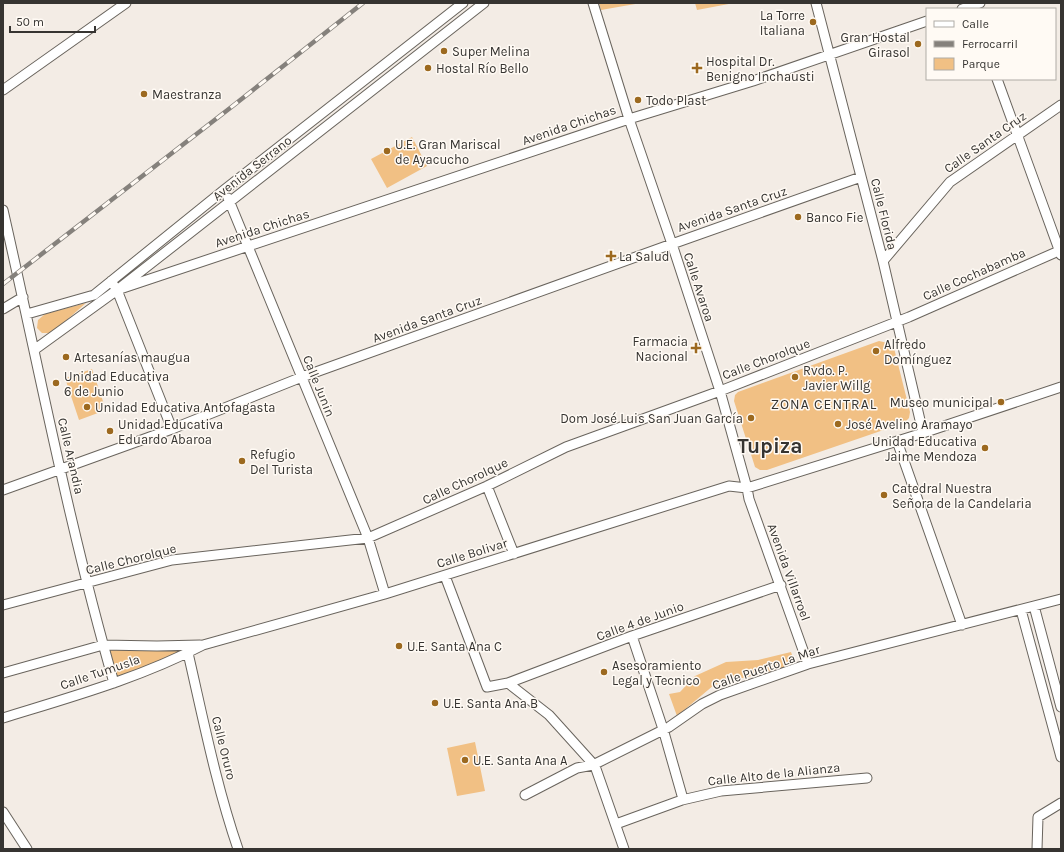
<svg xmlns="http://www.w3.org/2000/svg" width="1064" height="852" font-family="Karla,sans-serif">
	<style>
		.park { fill: #f1c084 }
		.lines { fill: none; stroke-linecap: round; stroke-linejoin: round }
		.street-casing { stroke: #69645d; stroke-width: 11 }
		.street { stroke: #fff; stroke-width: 9 }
		.rail-casing { stroke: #85817c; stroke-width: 4.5 }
		.rail { stroke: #fffaf4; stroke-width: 3; stroke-dasharray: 9; stroke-linecap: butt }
		.poi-dot { fill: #9c691f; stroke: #fffaf4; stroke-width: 1.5 }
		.labels { text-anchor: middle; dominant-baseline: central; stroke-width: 3; stroke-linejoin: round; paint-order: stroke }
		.poi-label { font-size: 13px; fill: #363431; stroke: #fffaf4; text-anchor: start }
		.street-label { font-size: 13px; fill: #363431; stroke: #fffaf4 }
		.neighbourhood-label { font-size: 14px; letter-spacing: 1px; fill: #363431; stroke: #fffaf4 }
		.town-label { font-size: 21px; font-weight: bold; fill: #363431; stroke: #fffaf4 }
	</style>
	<rect width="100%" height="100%" fill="#f3ece5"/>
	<path class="park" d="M 599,3 L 641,3 L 601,10 Z
		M 695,3 L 734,3 L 697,10 Z
		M 412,137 L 427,166 L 387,188 L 371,159 Z
		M 86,303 L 52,333 L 42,333 L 37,328 L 38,320 L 45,314 Z
		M 879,341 L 888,343 L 894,348 L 910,412 L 909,418 L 904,423 L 767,470 L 760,470 L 755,467 L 734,401 L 735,395 L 738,392 Z
		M 92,369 L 106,410 L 79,420 L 65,378 Z
		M 108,648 L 193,648 L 117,679 Z
		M 791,652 L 794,661 L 792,666 L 714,685 L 677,716 L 669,694 L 680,692 L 695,676 L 726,662 L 758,660 Z
		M 475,742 L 485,791 L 457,796 L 447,748 Z"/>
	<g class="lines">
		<g class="street-casing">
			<path id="street" d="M 593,3 L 629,119 L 672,244 L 720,391 L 747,488 L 749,499 L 808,664
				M 816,3 L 883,261 L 923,433
				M 962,9 L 980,3
				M 997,79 L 1061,255
				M 3,90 L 126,3
				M 228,198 L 368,538 L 385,594
				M 3,210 C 39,368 69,527 114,683
				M 883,261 L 950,182 L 1061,105
				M 111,281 L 117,290 L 629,119 L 753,81 L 927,21
				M 117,290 L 172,429
				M 3,309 L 23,297
				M 27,314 L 94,295 L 224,190 L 463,3
				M 34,350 L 117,290 L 484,3
				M 897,441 L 962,625
				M 487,486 L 514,554
				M 3,490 L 172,429 L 302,377 L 672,244 L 861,177
				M 445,576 L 487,687 L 508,683 L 549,715 L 595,766 L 624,849
				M 3,605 L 172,560 L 368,538 L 487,486 L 566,447 L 720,391 L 909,317 L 1061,250
				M 1034,606 L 1061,707
				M 1021,610 L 1061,757
				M 632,636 L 663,729 L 683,799
				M 188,653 C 203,718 216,785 238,849
				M 3,673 L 103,645 L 157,646 L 200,645
				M 508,683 L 632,636 L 781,585
				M 3,718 C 71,697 140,678 203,645 L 385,594 L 729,486 L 747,488 L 923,433 L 1061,387
				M 525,795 L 577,768 L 593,765 L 669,727 L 702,704 L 720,695 L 808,664 L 1061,599
				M 3,812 L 27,849
				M 616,824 L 682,800 L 721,791 L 867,778
				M 1037,849 L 1038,817 L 1061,803"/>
		</g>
		<use href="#street" class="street"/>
		<g class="rail-casing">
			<path id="rail" d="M 3,284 L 234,105 L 363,3"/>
		</g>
		<use href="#rail" class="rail"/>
	</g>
	<g class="poi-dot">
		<circle cx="813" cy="22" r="4"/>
		<circle cx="918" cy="44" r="4"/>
		<circle cx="444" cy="51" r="4"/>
		<circle cx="428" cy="68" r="4"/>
		<path d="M695 62h4v4h4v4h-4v4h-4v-4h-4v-4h4z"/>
		<circle cx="144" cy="94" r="4"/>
		<circle cx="638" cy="100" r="4"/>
		<circle cx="387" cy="151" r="4"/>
		<circle cx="798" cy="217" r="4"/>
		<path d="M609 250h4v4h4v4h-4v4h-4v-4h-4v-4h4z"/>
		<path d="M694 342h4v4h4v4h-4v4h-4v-4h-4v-4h4z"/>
		<circle cx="876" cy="351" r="4"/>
		<circle cx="66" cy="357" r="4"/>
		<circle cx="795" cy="377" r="4"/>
		<circle cx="56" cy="383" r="4"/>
		<circle cx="1001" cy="402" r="4"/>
		<circle cx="87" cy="407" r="4"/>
		<circle cx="751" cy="418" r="4"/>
		<circle cx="838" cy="424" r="4"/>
		<circle cx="110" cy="431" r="4"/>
		<circle cx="985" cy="448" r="4"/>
		<circle cx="242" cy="461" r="4"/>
		<circle cx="884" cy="495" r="4"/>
		<circle cx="399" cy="646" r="4"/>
		<circle cx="604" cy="672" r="4"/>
		<circle cx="435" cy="703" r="4"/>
		<circle cx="465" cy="760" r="4"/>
	</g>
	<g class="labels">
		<g class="poi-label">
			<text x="805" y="15" text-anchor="end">La Torre<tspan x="805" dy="15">Italiana</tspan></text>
			<text x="910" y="37" text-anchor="end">Gran Hostal<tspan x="910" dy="15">Girasol</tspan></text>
			<text x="452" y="51">Super Melina</text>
			<text x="706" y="61">Hospital Dr.<tspan x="706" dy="15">Benigno Inchausti</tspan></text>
			<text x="436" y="68">Hostal Río Bello</text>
			<text x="152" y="94">Maestranza</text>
			<text x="646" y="100">Todo Plast</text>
			<text x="395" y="144">U.E. Gran Mariscal<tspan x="395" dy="15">de Ayacucho</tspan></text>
			<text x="806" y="217">Banco Fie</text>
			<text x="619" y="256">La Salud</text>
			<text x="688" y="341" text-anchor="end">Farmacia<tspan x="688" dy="15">Nacional</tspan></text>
			<text x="884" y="344">Alfredo<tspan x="884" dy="15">Domínguez</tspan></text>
			<text x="74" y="357">Artesanías maugua</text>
			<text x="803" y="370">Rvdo. P.<tspan x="803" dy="15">Javier Willg</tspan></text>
			<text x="64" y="376">Unidad Educativa<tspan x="64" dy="15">6 de Junio</tspan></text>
			<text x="993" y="402" text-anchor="end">Museo municipal</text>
			<text x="95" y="407">Unidad Educativa Antofagasta</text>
			<text x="743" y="418" text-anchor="end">Dom José Luis San Juan García</text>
			<text x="118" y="424">Unidad Educativa<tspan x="118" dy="15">Eduardo Abaroa</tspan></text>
			<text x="846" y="424">José Avelino Aramayo</text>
			<text x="977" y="441" text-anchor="end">Unidad Educativa<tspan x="977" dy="15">Jaime Mendoza</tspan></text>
			<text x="250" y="454">Refugio<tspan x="250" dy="15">Del Turista</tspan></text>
			<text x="892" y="488">Catedral Nuestra<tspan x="892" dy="15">Señora de la Candelaria</tspan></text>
			<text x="407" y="646">U.E. Santa Ana C</text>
			<text x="612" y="665">Asesoramiento<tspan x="612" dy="15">Legal y Tecnico</tspan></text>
			<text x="443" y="703">U.E. Santa Ana B</text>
			<text x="473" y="760">U.E. Santa Ana A</text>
		</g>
		<g class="street-label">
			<text transform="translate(569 125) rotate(-19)">Avenida Chichas</text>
			<text transform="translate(985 142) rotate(-35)">Calle Santa Cruz</text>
			<text transform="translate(252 168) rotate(-38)">Avenida Serrano</text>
			<text transform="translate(732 209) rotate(-19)">Avenida Santa Cruz</text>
			<text transform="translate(884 214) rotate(76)">Calle Florida</text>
			<text transform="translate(262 228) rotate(-18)">Avenida Chichas</text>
			<text transform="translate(974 274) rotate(-24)">Calle Cochabamba</text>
			<text transform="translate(699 287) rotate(72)">Calle Avaroa</text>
			<text transform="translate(427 319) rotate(-20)">Avenida Santa Cruz</text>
			<text transform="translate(766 359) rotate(-21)">Calle Chorolque</text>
			<text transform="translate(319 386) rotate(68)">Calle Junin</text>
			<text transform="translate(71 456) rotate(77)">Calle Arandia</text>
			<text transform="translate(465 481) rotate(-25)">Calle Chorolque</text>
			<text transform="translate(472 553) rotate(-17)">Calle Bolivar</text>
			<text transform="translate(131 559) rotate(-14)">Calle Chorolque</text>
			<text transform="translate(789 572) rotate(70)">Avenida Villarroel</text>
			<text transform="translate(640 621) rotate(-20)">Calle 4 de Junio</text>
			<text transform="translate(766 667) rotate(-19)">Calle Puerto La Mar</text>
			<text transform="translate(100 672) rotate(-19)">Calle Tumusla</text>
			<text transform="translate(224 748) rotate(76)">Calle Oruro</text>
			<text transform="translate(774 774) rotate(-6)">Calle Alto de la Alianza</text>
		</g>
		<g class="neighbourhood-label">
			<text x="824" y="404">ZONA CENTRAL</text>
		</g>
		<g class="town-label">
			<text x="770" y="446">Tupiza</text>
		</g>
	</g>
	<rect width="1064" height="852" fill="none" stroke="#363431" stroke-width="8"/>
	<rect x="926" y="8" width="130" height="72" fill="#fffaf4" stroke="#afaba6"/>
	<rect x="934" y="21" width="20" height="6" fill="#ffffff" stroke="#afaba6"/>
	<text x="962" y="28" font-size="12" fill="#363431">Calle</text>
	<rect x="934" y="41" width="20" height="6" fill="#85817c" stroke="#afaba6"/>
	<text x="962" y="48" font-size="12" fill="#363431">Ferrocarril</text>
	<rect x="934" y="58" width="20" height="12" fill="#f1c084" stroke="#afaba6"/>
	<text x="962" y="68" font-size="12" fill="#363431">Parque</text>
	<path d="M10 26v6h85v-6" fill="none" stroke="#363431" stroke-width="2"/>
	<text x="16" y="26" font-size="12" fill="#363431" stroke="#fffaf4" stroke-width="3" paint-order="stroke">50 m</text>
</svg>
